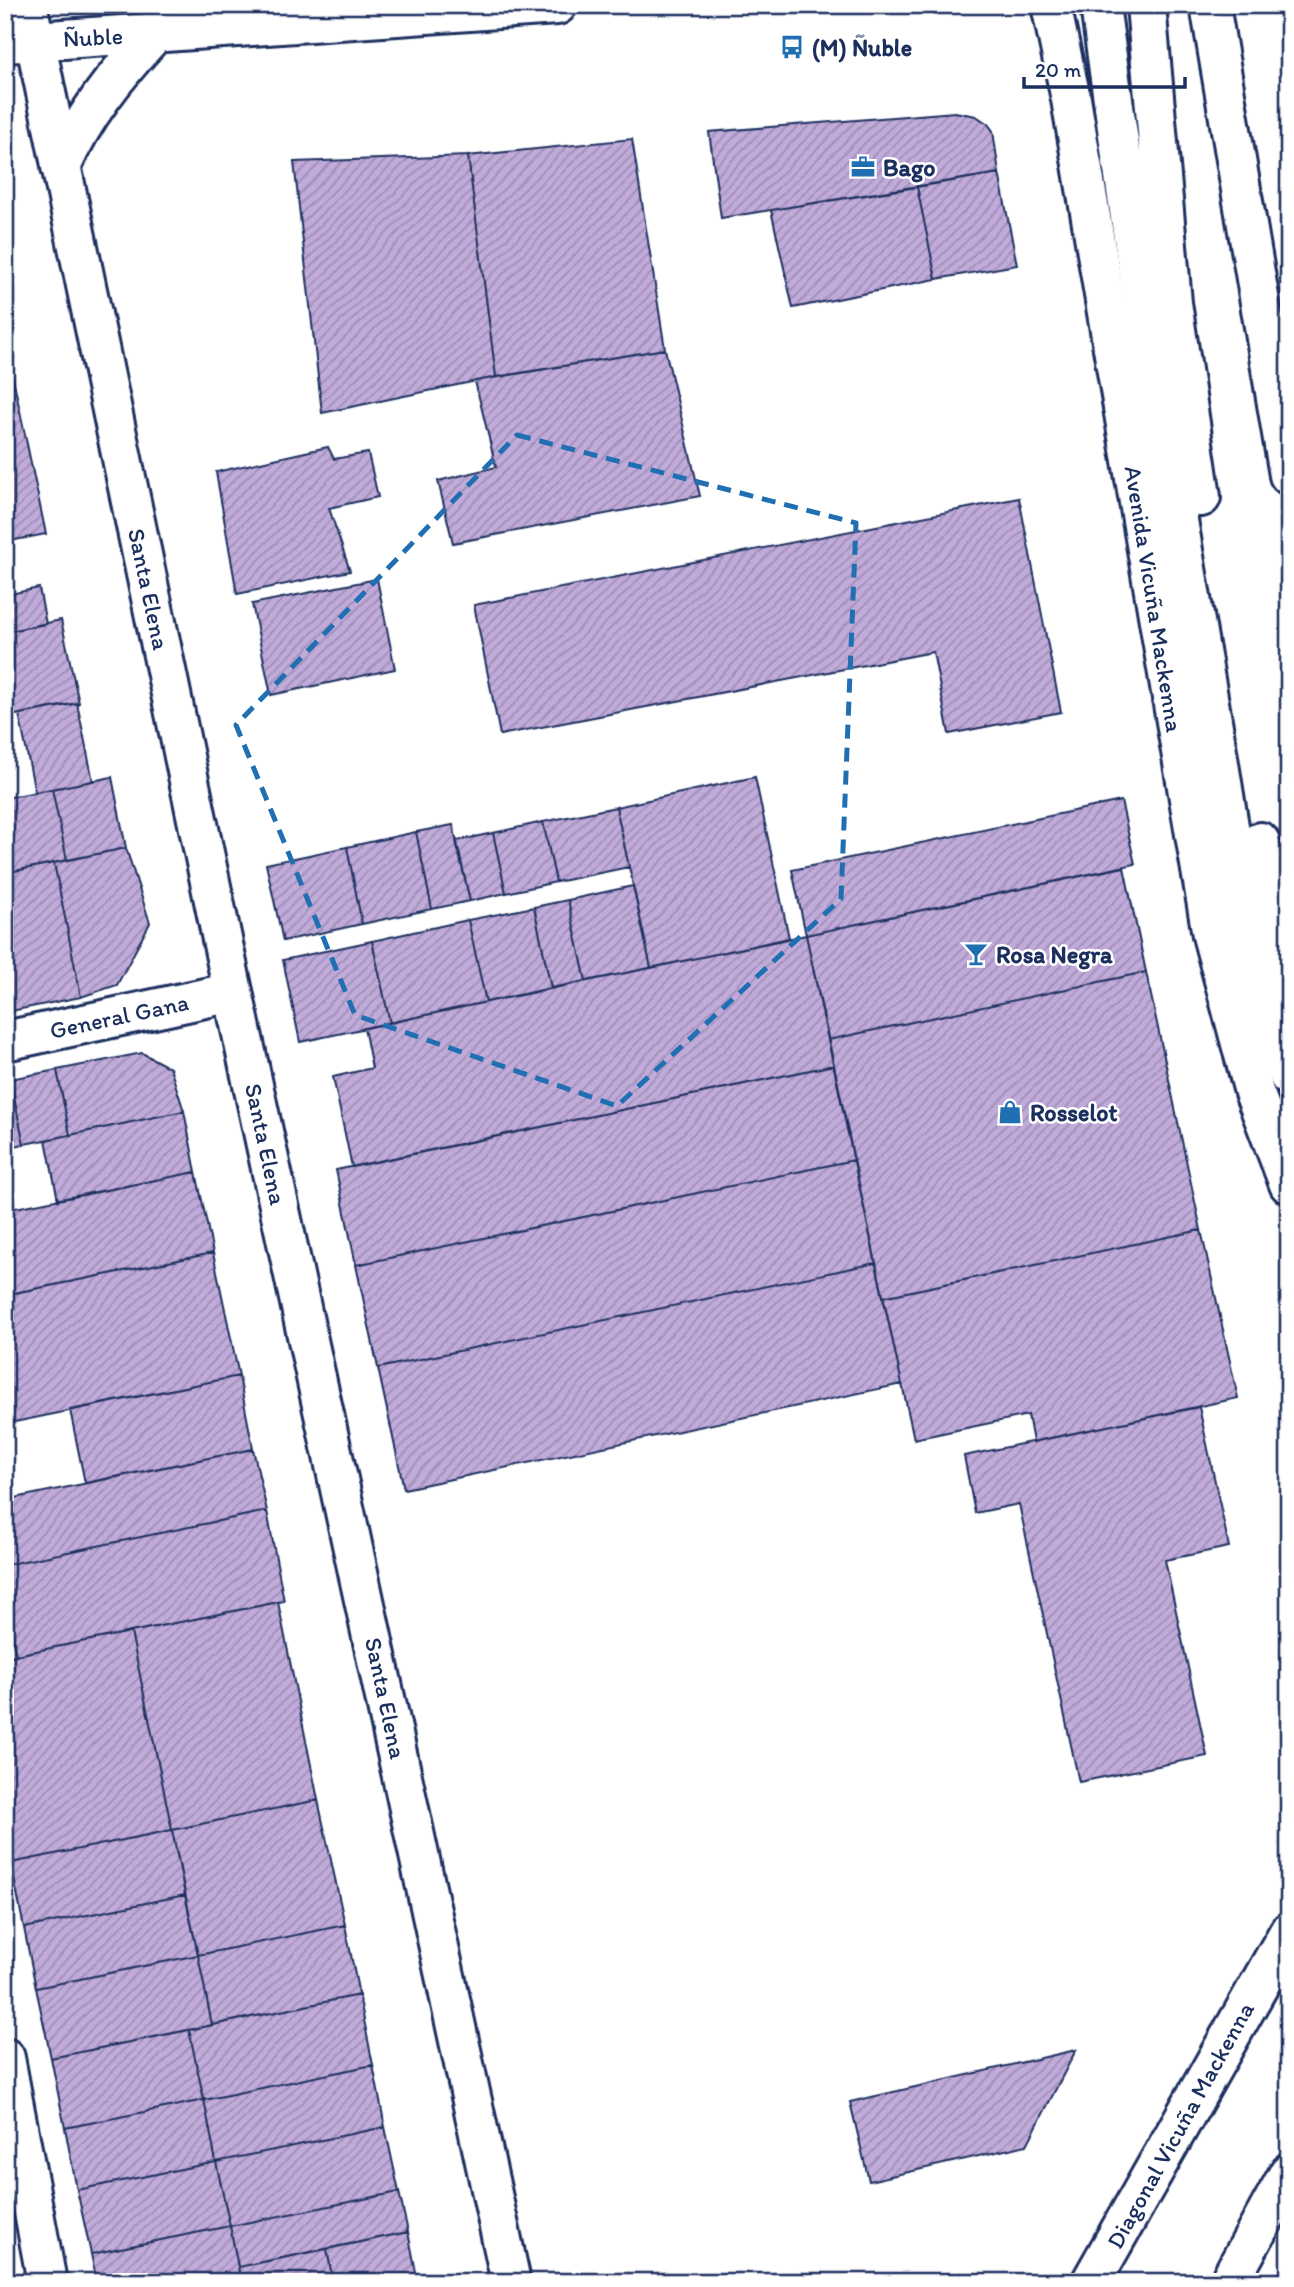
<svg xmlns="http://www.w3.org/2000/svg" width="1294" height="2287" font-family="Itim,sans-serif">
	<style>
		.building { fill: url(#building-hatch); stroke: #1b2f5e; stroke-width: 2 }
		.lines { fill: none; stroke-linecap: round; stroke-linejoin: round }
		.minor-casing { stroke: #1b2f5e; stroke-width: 44 }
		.major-casing { stroke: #1b2f5e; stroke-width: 44 }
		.minor { stroke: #fff; stroke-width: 38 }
		.major { stroke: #fff; stroke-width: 38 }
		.marked { fill: none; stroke: #1f6fb2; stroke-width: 5; stroke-dasharray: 14 9; stroke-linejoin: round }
		.labels { text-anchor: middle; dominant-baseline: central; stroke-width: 5; stroke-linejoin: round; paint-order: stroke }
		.street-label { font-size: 24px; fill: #1b2f5e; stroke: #fff }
		.poi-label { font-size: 24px; font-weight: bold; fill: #1b2f5e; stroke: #fff; text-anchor: start }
	</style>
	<defs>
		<pattern id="building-hatch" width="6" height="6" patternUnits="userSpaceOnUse" patternTransform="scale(1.75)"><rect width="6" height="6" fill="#c1abda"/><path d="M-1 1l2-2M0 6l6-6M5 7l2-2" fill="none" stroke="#9c8cb4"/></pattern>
	</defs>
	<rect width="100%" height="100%" fill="#fff"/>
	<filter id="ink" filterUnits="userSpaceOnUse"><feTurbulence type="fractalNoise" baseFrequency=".0143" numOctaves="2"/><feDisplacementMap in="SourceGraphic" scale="14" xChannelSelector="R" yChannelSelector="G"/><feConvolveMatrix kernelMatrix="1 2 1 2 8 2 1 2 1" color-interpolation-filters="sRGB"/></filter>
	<g filter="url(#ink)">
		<path class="building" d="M 955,112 L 976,116 L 988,124 L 993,131 L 999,173 L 721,218 L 709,132 Z
			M 632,139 L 665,349 L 496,377 L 468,156 Z
			M 468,156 L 496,377 L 322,413 L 294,162 Z
			M 999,173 L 1017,265 L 936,279 L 917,187 Z
			M 917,187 L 936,279 L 793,308 L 771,210 Z
			M 5,340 L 46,534 L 5,542 Z
			M 665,349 L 700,496 L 453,543 L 438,481 L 496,467 L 475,381 Z
			M 328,447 L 334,459 L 368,453 L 378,497 L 329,508 L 350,571 L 237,594 L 216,472 Z
			M 1019,498 L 1061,712 L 949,734 L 933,652 L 500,735 L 474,605 Z
			M 377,579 L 395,669 L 271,695 L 252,604 Z
			M 39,588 L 46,624 L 5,632 L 5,595 Z
			M 61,620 L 79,703 L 5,717 L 5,632 Z
			M 77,703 L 93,781 L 35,792 L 19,714 Z
			M 112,777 L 126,848 L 67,860 L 52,789 Z
			M 755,777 L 789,938 L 651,968 L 616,807 Z
			M 52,789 L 67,860 L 5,873 L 5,798 Z
			M 1121,801 L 1135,864 L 806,935 L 792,870 Z
			M 616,807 L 629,867 L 556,882 L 543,822 Z
			M 543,822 L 556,882 L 506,893 L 493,833 Z
			M 453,825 L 470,901 L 432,909 L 416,832 Z
			M 416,832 L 432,909 L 362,924 L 347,847 Z
			M 493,833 L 506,893 L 470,901 L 456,841 Z
			M 347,847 L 362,924 L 283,941 L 266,864 Z
			M 126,848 L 150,923 L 117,985 L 81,997 L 54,863 Z
			M 54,863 L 81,997 L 6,1012 L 5,873 Z
			M 1124,867 L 1146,972 L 828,1040 L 806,935 Z
			M 633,886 L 651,968 L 586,981 L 568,900 Z
			M 568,900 L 586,981 L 551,988 L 534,907 Z
			M 534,907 L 551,988 L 486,1002 L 468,920 Z
			M 468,920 L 486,1002 L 390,1023 L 372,941 Z
			M 806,935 L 834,1065 L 352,1167 L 333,1077 L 372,1068 L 364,1028 Z
			M 372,941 L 390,1023 L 300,1042 L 283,960 Z
			M 1146,972 L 1201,1230 L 883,1297 L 828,1040 Z
			M 142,1053 L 170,1068 L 184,1111 L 70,1135 L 57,1070 Z
			M 834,1065 L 854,1160 L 356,1265 L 336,1170 Z
			M 57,1070 L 70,1135 L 24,1144 L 10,1079 Z
			M 10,1079 L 24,1144 L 5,1148 L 5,1080 Z
			M 184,1111 L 196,1172 L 58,1200 L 46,1140 Z
			M 854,1160 L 876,1263 L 378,1368 L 356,1265 Z
			M 196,1172 L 213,1253 L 9,1294 L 5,1277 L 5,1210 Z
			M 1201,1230 L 1238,1398 L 1033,1442 L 1028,1415 L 914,1439 L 883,1297 Z
			M 213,1253 L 239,1376 L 5,1424 L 5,1295 Z
			M 876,1263 L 902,1384 L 404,1489 L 378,1368 Z
			M 239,1376 L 253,1449 L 85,1483 L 70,1410 Z
			M 1199,1407 L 1229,1547 L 1165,1560 L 1207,1756 L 1079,1782 L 1019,1504 L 975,1513 L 964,1456 Z
			M 253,1449 L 267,1511 L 5,1565 L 5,1500 Z
			M 267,1511 L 284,1601 L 16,1655 L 5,1606 L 5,1565 Z
			M 278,1602 L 318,1800 L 172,1830 L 131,1632 Z
			M 131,1632 L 172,1830 L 11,1863 L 5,1838 L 5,1657 Z
			M 318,1800 L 345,1925 L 198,1955 L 172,1830 Z
			M 172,1830 L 185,1895 L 24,1928 L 11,1863 Z
			M 185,1895 L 198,1955 L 36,1988 L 24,1928 Z
			M 345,1925 L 359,1995 L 212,2025 L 198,1955 Z
			M 198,1955 L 212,2025 L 51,2058 L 36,1988 Z
			M 359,1995 L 373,2065 L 204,2100 L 189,2030 Z
			M 189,2030 L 204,2100 L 65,2128 L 51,2058 Z
			M 1076,2050 L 1027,2145 L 869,2181 L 850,2102 Z
			M 373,2065 L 385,2127 L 216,2162 L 204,2100 Z
			M 204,2100 L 216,2162 L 77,2190 L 65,2128 Z
			M 385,2127 L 399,2192 L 230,2226 L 216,2162 Z
			M 216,2162 L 230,2226 L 91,2254 L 77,2190 Z
			M 399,2192 L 408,2232 L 238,2267 L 230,2226 Z
			M 230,2226 L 241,2282 L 97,2282 L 91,2254 Z
			M 408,2232 L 418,2282 L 333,2282 L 327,2249 Z
			M 327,2249 L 333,2282 L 241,2282 L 238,2267 Z"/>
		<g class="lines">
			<g class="minor-casing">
				<path id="minor" d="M 27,5 L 35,40
					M 1100,5 C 1131,237 1168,467 1208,697 C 1230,822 1243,956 1289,1076
					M 1146,5 L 1172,303 L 1201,497
					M 1260,842 L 1289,977
					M 5,1041 L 233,992
					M 5,2058 L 47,2282"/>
			</g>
			<g class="major-casing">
				<path id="major" d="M 1051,5 L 1071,99 L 1212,935 L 1254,1092 L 1289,1184
					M 1210,5 L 1289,475
					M 35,40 L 233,992 L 511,2282
					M 5,43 L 557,5
					M 61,167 C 84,115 116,75 154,34
					M 1091,2282 L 1289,1932
					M 1229,2282 L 1289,2173"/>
			</g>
			<use href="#minor" class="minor"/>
			<use href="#major" class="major"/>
		</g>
	</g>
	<path class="marked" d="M 517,435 L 856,523 L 841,899 L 617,1106 L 355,1015 L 236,725 Z"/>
	<defs>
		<g id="bus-bare" transform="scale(1.89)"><path d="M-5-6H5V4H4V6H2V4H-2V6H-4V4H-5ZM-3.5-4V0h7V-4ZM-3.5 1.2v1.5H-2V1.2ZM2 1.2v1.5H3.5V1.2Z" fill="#1f6fb2" stroke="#fff" stroke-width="2.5" paint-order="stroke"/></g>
		<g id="office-bare" transform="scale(1.89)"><path d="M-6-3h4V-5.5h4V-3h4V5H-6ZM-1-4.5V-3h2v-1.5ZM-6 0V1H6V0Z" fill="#1f6fb2" stroke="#fff" stroke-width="2.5" paint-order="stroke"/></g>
		<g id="bar-bare" transform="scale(1.89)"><path d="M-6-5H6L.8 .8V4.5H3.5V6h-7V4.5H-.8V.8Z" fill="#1f6fb2" stroke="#fff" stroke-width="2.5" paint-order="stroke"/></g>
		<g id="shop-bare" transform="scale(1.89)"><path d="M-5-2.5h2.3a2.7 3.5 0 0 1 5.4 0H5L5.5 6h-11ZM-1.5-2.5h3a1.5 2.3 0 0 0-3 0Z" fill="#1f6fb2" stroke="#fff" stroke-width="2.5" paint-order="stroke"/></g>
	</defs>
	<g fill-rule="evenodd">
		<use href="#bus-bare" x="792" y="47"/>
		<use href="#office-bare" x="863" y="167"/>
		<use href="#bar-bare" x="976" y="954"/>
		<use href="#shop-bare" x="1010" y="1112"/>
	</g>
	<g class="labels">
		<g class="street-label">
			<text transform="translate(93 37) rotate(-3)">Ñuble</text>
			<text transform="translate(149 589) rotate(78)">Santa Elena</text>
			<text transform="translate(1154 599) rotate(81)">Avenida Vicuña Mackenna</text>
			<text transform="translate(119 1016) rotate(-12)">General Gana</text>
			<text transform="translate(266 1144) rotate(78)">Santa Elena</text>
			<text transform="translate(386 1698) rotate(78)">Santa Elena</text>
			<text transform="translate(1180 2125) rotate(-61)">Diagonal Vicuña Mackenna</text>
		</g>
		<g class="poi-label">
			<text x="812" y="47">(M) Ñuble</text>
			<text x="883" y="167">Bago</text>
			<text x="996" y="954">Rosa Negra</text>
			<text x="1030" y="1112">Rosselot</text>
		</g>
	</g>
	<rect width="1294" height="2287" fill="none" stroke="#fff" stroke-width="28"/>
	<rect x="14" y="14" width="1266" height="2259" fill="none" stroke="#1b2f5e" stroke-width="2.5" filter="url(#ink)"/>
	<path d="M1024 77v10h161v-10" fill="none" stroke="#1b2f5e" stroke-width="3.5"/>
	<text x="1035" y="77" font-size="21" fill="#1b2f5e" stroke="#ffffff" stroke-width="5" paint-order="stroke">20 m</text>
</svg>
